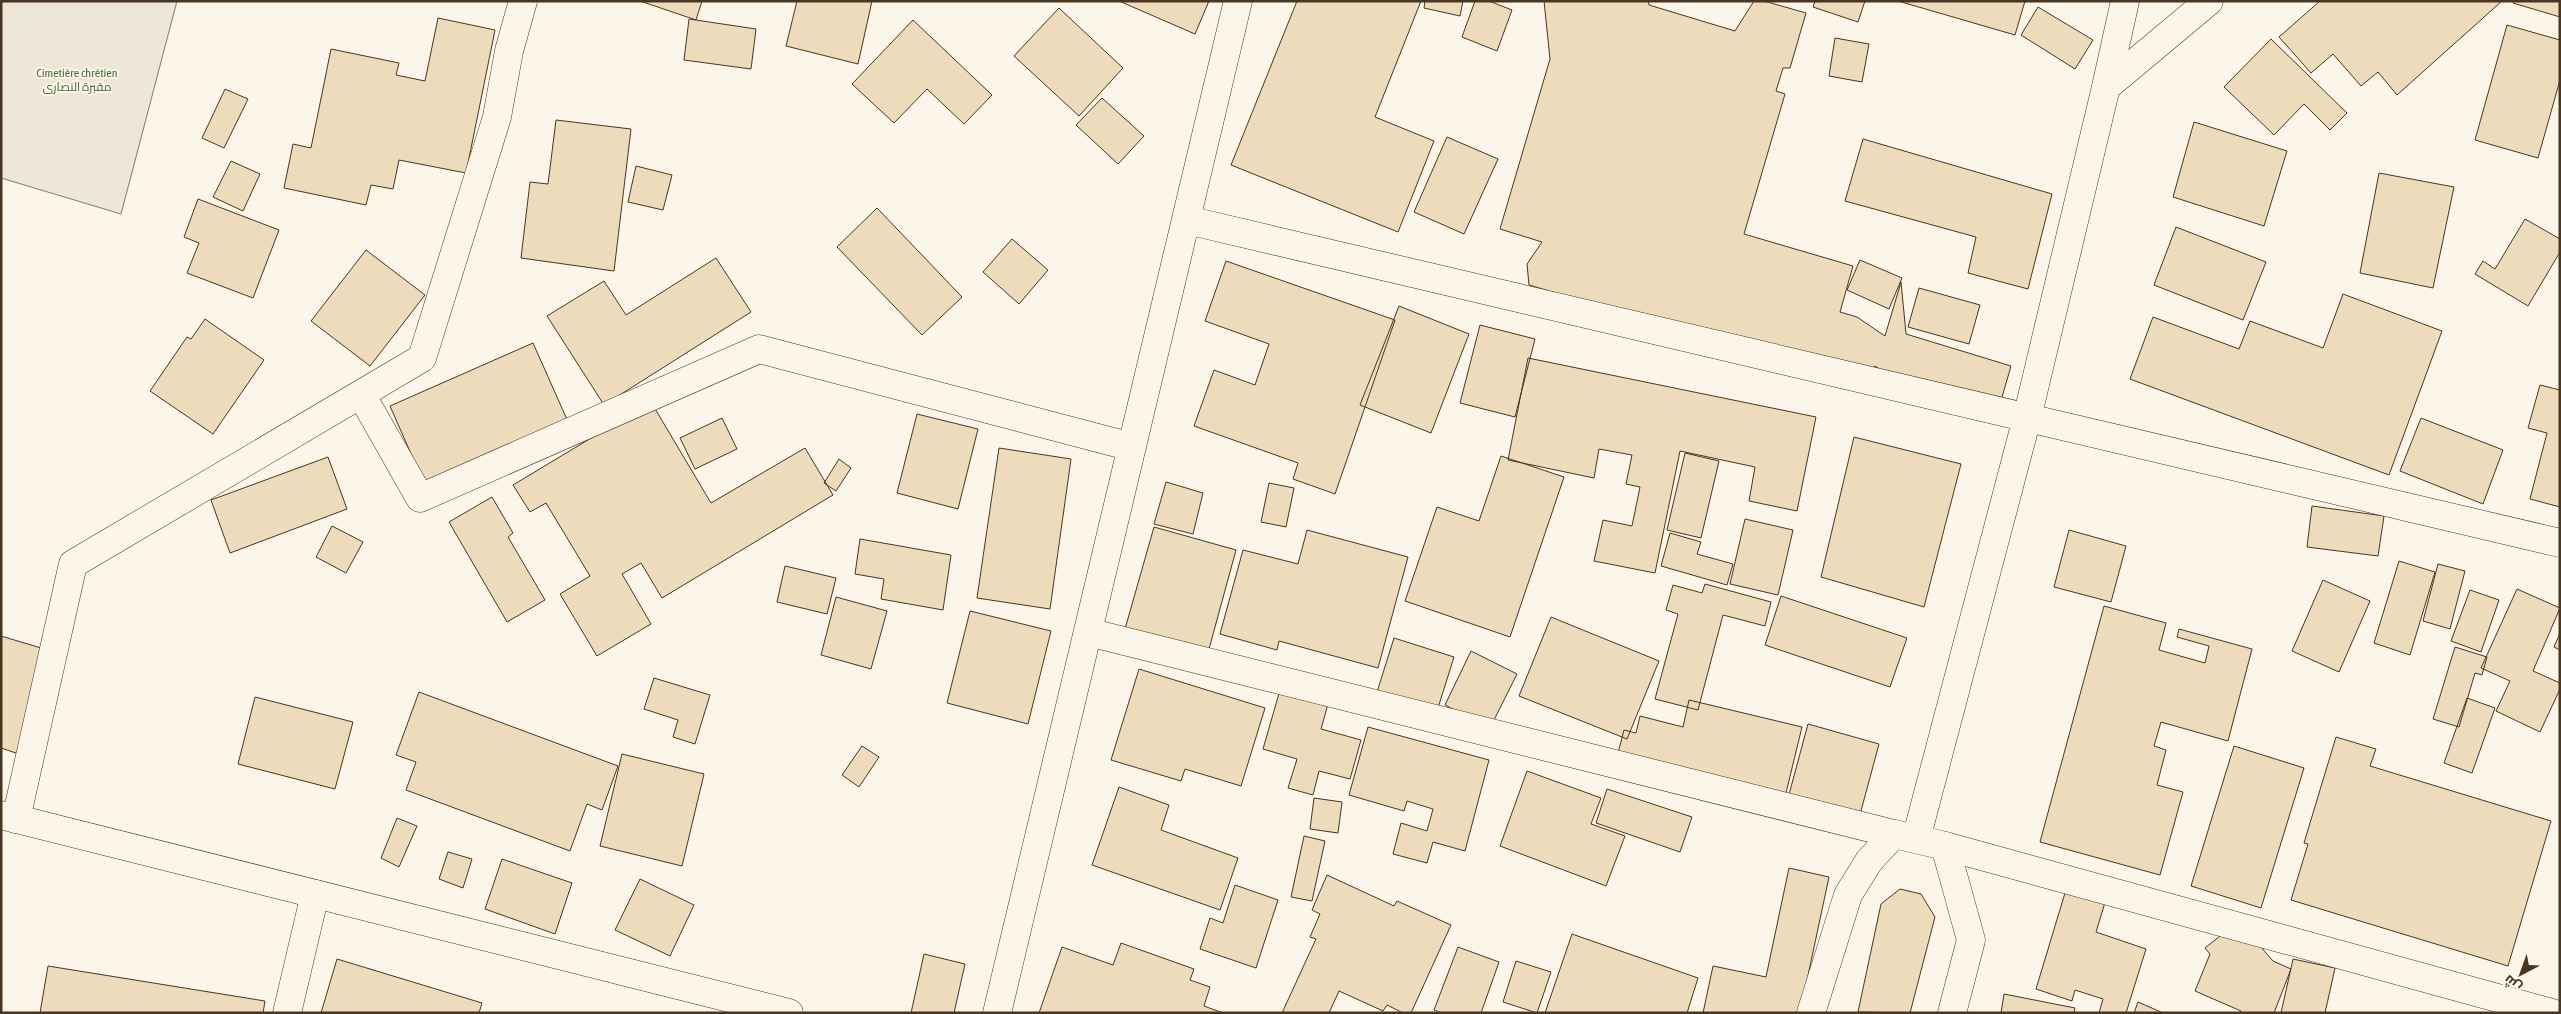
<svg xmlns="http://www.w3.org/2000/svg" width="2561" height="1014" font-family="'Asap Condensed',Cairo,sans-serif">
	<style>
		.green { fill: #ede6d9; stroke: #887966 }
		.building { fill: #ecdcbc; stroke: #4a3520 }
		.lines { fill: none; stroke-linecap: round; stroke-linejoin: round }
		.minor-casing { stroke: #4a3520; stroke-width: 29 }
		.tertiary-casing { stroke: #4a3520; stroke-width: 29 }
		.primary-casing { stroke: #4a3520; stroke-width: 29 }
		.minor { stroke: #fbf6e9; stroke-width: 28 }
		.tertiary { stroke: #fbf6e9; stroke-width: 28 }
		.primary { stroke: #fbf6e9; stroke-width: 28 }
		.labels { text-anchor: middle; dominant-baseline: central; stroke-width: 4; stroke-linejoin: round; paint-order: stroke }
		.park-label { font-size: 12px; fill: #436837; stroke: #fbf6e9 }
	</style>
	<rect width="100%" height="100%" fill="#fbf6e9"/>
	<path class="green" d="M 1,1 L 177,1 L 121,214 L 1,178 Z"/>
	<path class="building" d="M 640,1 L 702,1 L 696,20 Z
		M 797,1 L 872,1 L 858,64 L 786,46 Z
		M 1119,1 L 1209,1 L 1195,34 Z
		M 1297,1 L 1421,1 L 1375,117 L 1434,141 L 1398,232 L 1231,165 Z
		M 1425,1 L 1463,1 L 1460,16 L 1424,8 Z
		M 1475,1 L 1489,1 L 1512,10 L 1497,51 L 1462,37 Z
		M 1544,1 L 1648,1 L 1649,5 L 1735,31 L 1754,1 L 1764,1 L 1806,13 L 1790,68 L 1783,68 L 1776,91 L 1785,94 L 1744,234 L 1853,266 L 1840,312 L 1857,317 L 1885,336 L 1901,282 L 1906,334 L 2011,366 L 1998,411 L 1917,394 L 1875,366 L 1862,384 L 1529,285 L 1527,264 L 1542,242 L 1500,229 L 1550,59 Z
		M 1815,1 L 1865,1 L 1858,22 L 1813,7 Z
		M 1898,1 L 2025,1 L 2015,35 Z
		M 2320,1 L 2502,1 L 2397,95 L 2378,72 L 2361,86 L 2333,54 L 2311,73 L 2279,37 Z
		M 2513,1 L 2560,1 L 2560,17 L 2513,3 Z
		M 2038,7 L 2093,40 L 2075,69 L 2021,35 Z
		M 1059,8 L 1123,68 L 1079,116 L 1014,56 Z
		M 438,18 L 495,30 L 466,173 L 399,160 L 393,189 L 371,185 L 366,205 L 284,188 L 293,144 L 311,148 L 331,49 L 399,63 L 396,75 L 425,81 Z
		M 689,19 L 756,29 L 751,69 L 684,60 Z
		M 913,20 L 992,95 L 964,124 L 927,89 L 894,123 L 852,84 Z
		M 2507,25 L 2560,40 L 2560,80 L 2538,158 L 2475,140 Z
		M 1835,38 L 1869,44 L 1862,82 L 1829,76 Z
		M 2271,39 L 2347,113 L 2330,130 L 2304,104 L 2274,135 L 2224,87 Z
		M 225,89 L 248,99 L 224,148 L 202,138 Z
		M 1102,98 L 1144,136 L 1118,164 L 1076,125 Z
		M 556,120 L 631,129 L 614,271 L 521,258 L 530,182 L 548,184 Z
		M 2194,122 L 2287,151 L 2264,226 L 2173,197 Z
		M 1447,137 L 1498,159 L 1464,234 L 1414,212 Z
		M 1863,139 L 2052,194 L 2028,289 L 1968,273 L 1976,237 L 1845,201 Z
		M 231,161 L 260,174 L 243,211 L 213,197 Z
		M 636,166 L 672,175 L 663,210 L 628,202 Z
		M 2379,173 L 2454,187 L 2433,288 L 2360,273 Z
		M 198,199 L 279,230 L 253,298 L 187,273 L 199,243 L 184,237 Z
		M 877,208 L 962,297 L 922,335 L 837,247 Z
		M 2525,219 L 2560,239 L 2560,252 L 2528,306 L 2475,274 L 2483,261 L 2495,269 Z
		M 2176,227 L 2266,262 L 2243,320 L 2154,285 Z
		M 1012,239 L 1048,270 L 1019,304 L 983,272 Z
		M 366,250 L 425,295 L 370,366 L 311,321 Z
		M 716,258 L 751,312 L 604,405 L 547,316 L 604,281 L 626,315 Z
		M 1860,260 L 1902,278 L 1889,309 L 1847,290 Z
		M 1226,261 L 1395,320 L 1335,494 L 1293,479 L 1298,463 L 1194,426 L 1214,370 L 1255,385 L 1269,344 L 1205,321 Z
		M 1919,288 L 1980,305 L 1969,344 L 1908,327 Z
		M 2343,294 L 2442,331 L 2389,475 L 2130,379 L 2153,317 L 2239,349 L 2250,321 L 2323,348 Z
		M 1399,306 L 1469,334 L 1431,433 L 1360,405 Z
		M 205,319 L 264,360 L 213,434 L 150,391 L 187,337 L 191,339 Z
		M 1480,325 L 1535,339 L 1515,417 L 1460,403 Z
		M 533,343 L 569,424 L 426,488 L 390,406 Z
		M 1528,358 L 1816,417 L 1797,511 L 1749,501 L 1755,467 L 1680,451 L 1655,573 L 1594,561 L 1603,520 L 1632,526 L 1640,487 L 1626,484 L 1632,455 L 1599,449 L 1594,478 L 1508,460 Z
		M 2540,385 L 2560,390 L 2560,507 L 2530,499 L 2547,433 L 2528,428 Z
		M 651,402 L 711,503 L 805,448 L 833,495 L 662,598 L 641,563 L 622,574 L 651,624 L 597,656 L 560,594 L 590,576 L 546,503 L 530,512 L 513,485 Z
		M 917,414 L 978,429 L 958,509 L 897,493 Z
		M 722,418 L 737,449 L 695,469 L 680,438 Z
		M 2421,418 L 2503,450 L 2483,504 L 2400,471 Z
		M 1854,437 L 1961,464 L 1924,607 L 1821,577 Z
		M 999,448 L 1071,459 L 1050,609 L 977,598 Z
		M 1685,453 L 1719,461 L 1701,538 L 1667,530 Z
		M 1501,456 L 1564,477 L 1510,637 L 1405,601 L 1437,507 L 1479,521 Z
		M 328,457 L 347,509 L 230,553 L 211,500 Z
		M 839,459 L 851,468 L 836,491 L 824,483 Z
		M 1166,482 L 1203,493 L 1193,534 L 1154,524 Z
		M 1269,483 L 1294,488 L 1286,527 L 1261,522 Z
		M 492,497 L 513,533 L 508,537 L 545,600 L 507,622 L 449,522 Z
		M 2312,506 L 2384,516 L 2378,556 L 2307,547 Z
		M 1745,519 L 1793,530 L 1778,595 L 1730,584 Z
		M 332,526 L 363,542 L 346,573 L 316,557 Z
		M 1154,527 L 1236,550 L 1206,660 L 1123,636 Z
		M 1307,530 L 1408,557 L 1378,668 L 1279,641 L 1277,650 L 1220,634 L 1243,550 L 1298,564 Z
		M 2069,530 L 2126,546 L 2111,602 L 2054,587 Z
		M 1670,533 L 1701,542 L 1697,554 L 1733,564 L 1727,585 L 1661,566 Z
		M 860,539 L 951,555 L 943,610 L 881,599 L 884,579 L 855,574 Z
		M 2399,561 L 2435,572 L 2410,655 L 2374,643 Z
		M 2438,564 L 2465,571 L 2450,629 L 2423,621 Z
		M 785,566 L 836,578 L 827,614 L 777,602 Z
		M 2323,580 L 2370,601 L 2339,672 L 2292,651 Z
		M 1705,584 L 1771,602 L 1765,626 L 1723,615 L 1698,710 L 1655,699 L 1678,614 L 1666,610 L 1673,585 L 1702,593 Z
		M 2517,589 L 2560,608 L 2533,671 L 2560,683 L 2560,689 L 2540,732 L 2496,711 L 2510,681 L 2481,668 Z
		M 2470,590 L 2499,600 L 2481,652 L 2451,641 Z
		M 1781,596 L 1907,638 L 1890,687 L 1765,645 Z
		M 836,597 L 887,611 L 871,669 L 821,655 Z
		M 2104,606 L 2166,623 L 2159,650 L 2205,663 L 2209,646 L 2177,637 L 2179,629 L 2252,649 L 2228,741 L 2161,722 L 2154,746 L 2166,750 L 2157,785 L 2183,792 L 2160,875 L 2040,842 Z
		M 970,611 L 1051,631 L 1028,724 L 947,703 Z
		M 1551,617 L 1659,661 L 1627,739 L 1519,696 Z
		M 2560,633 L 2560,650 L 2554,647 Z
		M 1,636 L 51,651 L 19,754 L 1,748 Z
		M 1394,638 L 1454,657 L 1437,711 L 1377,692 Z
		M 2455,647 L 2487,657 L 2482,675 L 2475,673 L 2459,727 L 2433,719 Z
		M 1471,651 L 1517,674 L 1490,728 L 1445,705 Z
		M 1139,669 L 1265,708 L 1241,786 L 1185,769 L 1181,781 L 1111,760 Z
		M 654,678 L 710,695 L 695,744 L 673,737 L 678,720 L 644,709 Z
		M 1282,683 L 1330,697 L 1321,729 L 1361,740 L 1350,779 L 1319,771 L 1313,795 L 1288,788 L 1297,759 L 1263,749 Z
		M 419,692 L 618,766 L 602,810 L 587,804 L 570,851 L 406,790 L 416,762 L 396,755 Z
		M 255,697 L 353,722 L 335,789 L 238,764 Z
		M 2467,698 L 2495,708 L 2472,773 L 2444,763 Z
		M 1689,700 L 1802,727 L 1785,797 L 1617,757 L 1624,730 L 1636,733 L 1640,716 L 1683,727 Z
		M 1808,724 L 1879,744 L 1858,822 L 1787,802 Z
		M 1368,727 L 1489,760 L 1465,851 L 1433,842 L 1427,863 L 1393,854 L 1401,823 L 1427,831 L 1433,809 L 1407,801 L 1404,811 L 1349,795 Z
		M 2336,737 L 2376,749 L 2370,766 L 2551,821 L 2508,966 L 2291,900 L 2308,844 L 2304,843 Z
		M 862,746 L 879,757 L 859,787 L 842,775 Z
		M 2234,746 L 2304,768 L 2261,908 L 2191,886 Z
		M 622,754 L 704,774 L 682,866 L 600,846 Z
		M 1527,771 L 1601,798 L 1591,824 L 1625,836 L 1606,886 L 1500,846 Z
		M 1119,787 L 1169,805 L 1161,830 L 1238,858 L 1220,910 L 1092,865 Z
		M 1607,789 L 1692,817 L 1680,852 L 1596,823 Z
		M 1314,798 L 1342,802 L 1338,833 L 1310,829 Z
		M 397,818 L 417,826 L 399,867 L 381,858 Z
		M 1304,836 L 1325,841 L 1312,901 L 1291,897 Z
		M 448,852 L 472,859 L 463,888 L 439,879 Z
		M 502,859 L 572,883 L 555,934 L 485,909 Z
		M 1789,868 L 1829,877 L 1800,1013 L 1703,1013 L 1713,966 L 1766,977 Z
		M 1327,875 L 1394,906 L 1397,901 L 1451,925 L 1411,1013 L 1403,1013 L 1387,1005 L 1383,1011 L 1339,991 L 1329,1013 L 1282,1013 L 1316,939 L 1310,937 L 1320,914 L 1312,910 Z
		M 640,879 L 694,905 L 670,956 L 615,930 Z
		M 2068,883 L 2107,896 L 2096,932 L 2146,949 L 2126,1013 L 2099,1013 L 2103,999 L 2075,990 L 2072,1001 L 2036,989 Z
		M 1235,885 L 1278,900 L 1256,968 L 1200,949 L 1210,918 L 1223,923 Z
		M 1900,889 L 1921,894 L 1935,917 L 1910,1013 L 1858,1012 L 1881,904 Z
		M 2225,932 L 2260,946 L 2273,961 L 2291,969 L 2274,1013 L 2240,1013 L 2241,1011 L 2195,991 L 2210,954 L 2205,948 Z
		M 1572,934 L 1698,978 L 1687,1013 L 1545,1013 Z
		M 1121,943 L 1194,969 L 1190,980 L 1210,987 L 1204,1006 L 1223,1013 L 1039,1013 L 1062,947 L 1113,965 Z
		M 1458,947 L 1499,962 L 1481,1013 L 1442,1013 L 1434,1010 Z
		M 924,954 L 965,964 L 954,1013 L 911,1013 Z
		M 337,959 L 482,1003 L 479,1013 L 321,1013 Z
		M 2293,959 L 2335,968 L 2325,1013 L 2281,1013 Z
		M 1516,961 L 1551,972 L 1537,1013 L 1503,1002 Z
		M 48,966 L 265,1001 L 263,1013 L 40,1013 Z
		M 2004,994 L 2075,1008 L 2074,1013 L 2001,1013 Z
		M 2138,1002 L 2161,1012 L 2161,1013 L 2134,1013 Z"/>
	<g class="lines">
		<g class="minor-casing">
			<path id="minor" d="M 1187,220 L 2560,543
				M 361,394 L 420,498 L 759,349 L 1132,447
				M 1088,632 L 1894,834
				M 16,819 L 73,564 L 422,358 L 497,117 L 509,51 L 523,1
				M 1945,846 L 2552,1013
				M 287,1013 L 315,894
				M 997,1013 L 1238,1"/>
		</g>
		<g class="tertiary-casing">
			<path id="tertiary" d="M 2106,87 L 2125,1"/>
		</g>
		<g class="primary-casing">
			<path id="primary" d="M 1,815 L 789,1013
				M 1916,839 L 2027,418 L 2106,87 L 2209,1
				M 1811,1013 L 1848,895 L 1869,861 L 1894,834 L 1945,846 L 1971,940 L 1952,1013"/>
		</g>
		<use href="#minor" class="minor"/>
		<use href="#tertiary" class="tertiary"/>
		<use href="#primary" class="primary"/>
	</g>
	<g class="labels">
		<g class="park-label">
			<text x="77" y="73">Cimetière chrétien<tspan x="77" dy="14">مقبرة النصارى</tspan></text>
		</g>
	</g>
	<rect width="2561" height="1014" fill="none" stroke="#4a3520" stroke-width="5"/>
	<g transform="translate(2521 974) rotate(221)" stroke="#fbf6e9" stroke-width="4" paint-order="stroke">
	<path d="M0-4L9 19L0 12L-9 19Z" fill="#4a3520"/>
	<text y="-8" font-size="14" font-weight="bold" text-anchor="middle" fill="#4a3520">ش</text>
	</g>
</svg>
